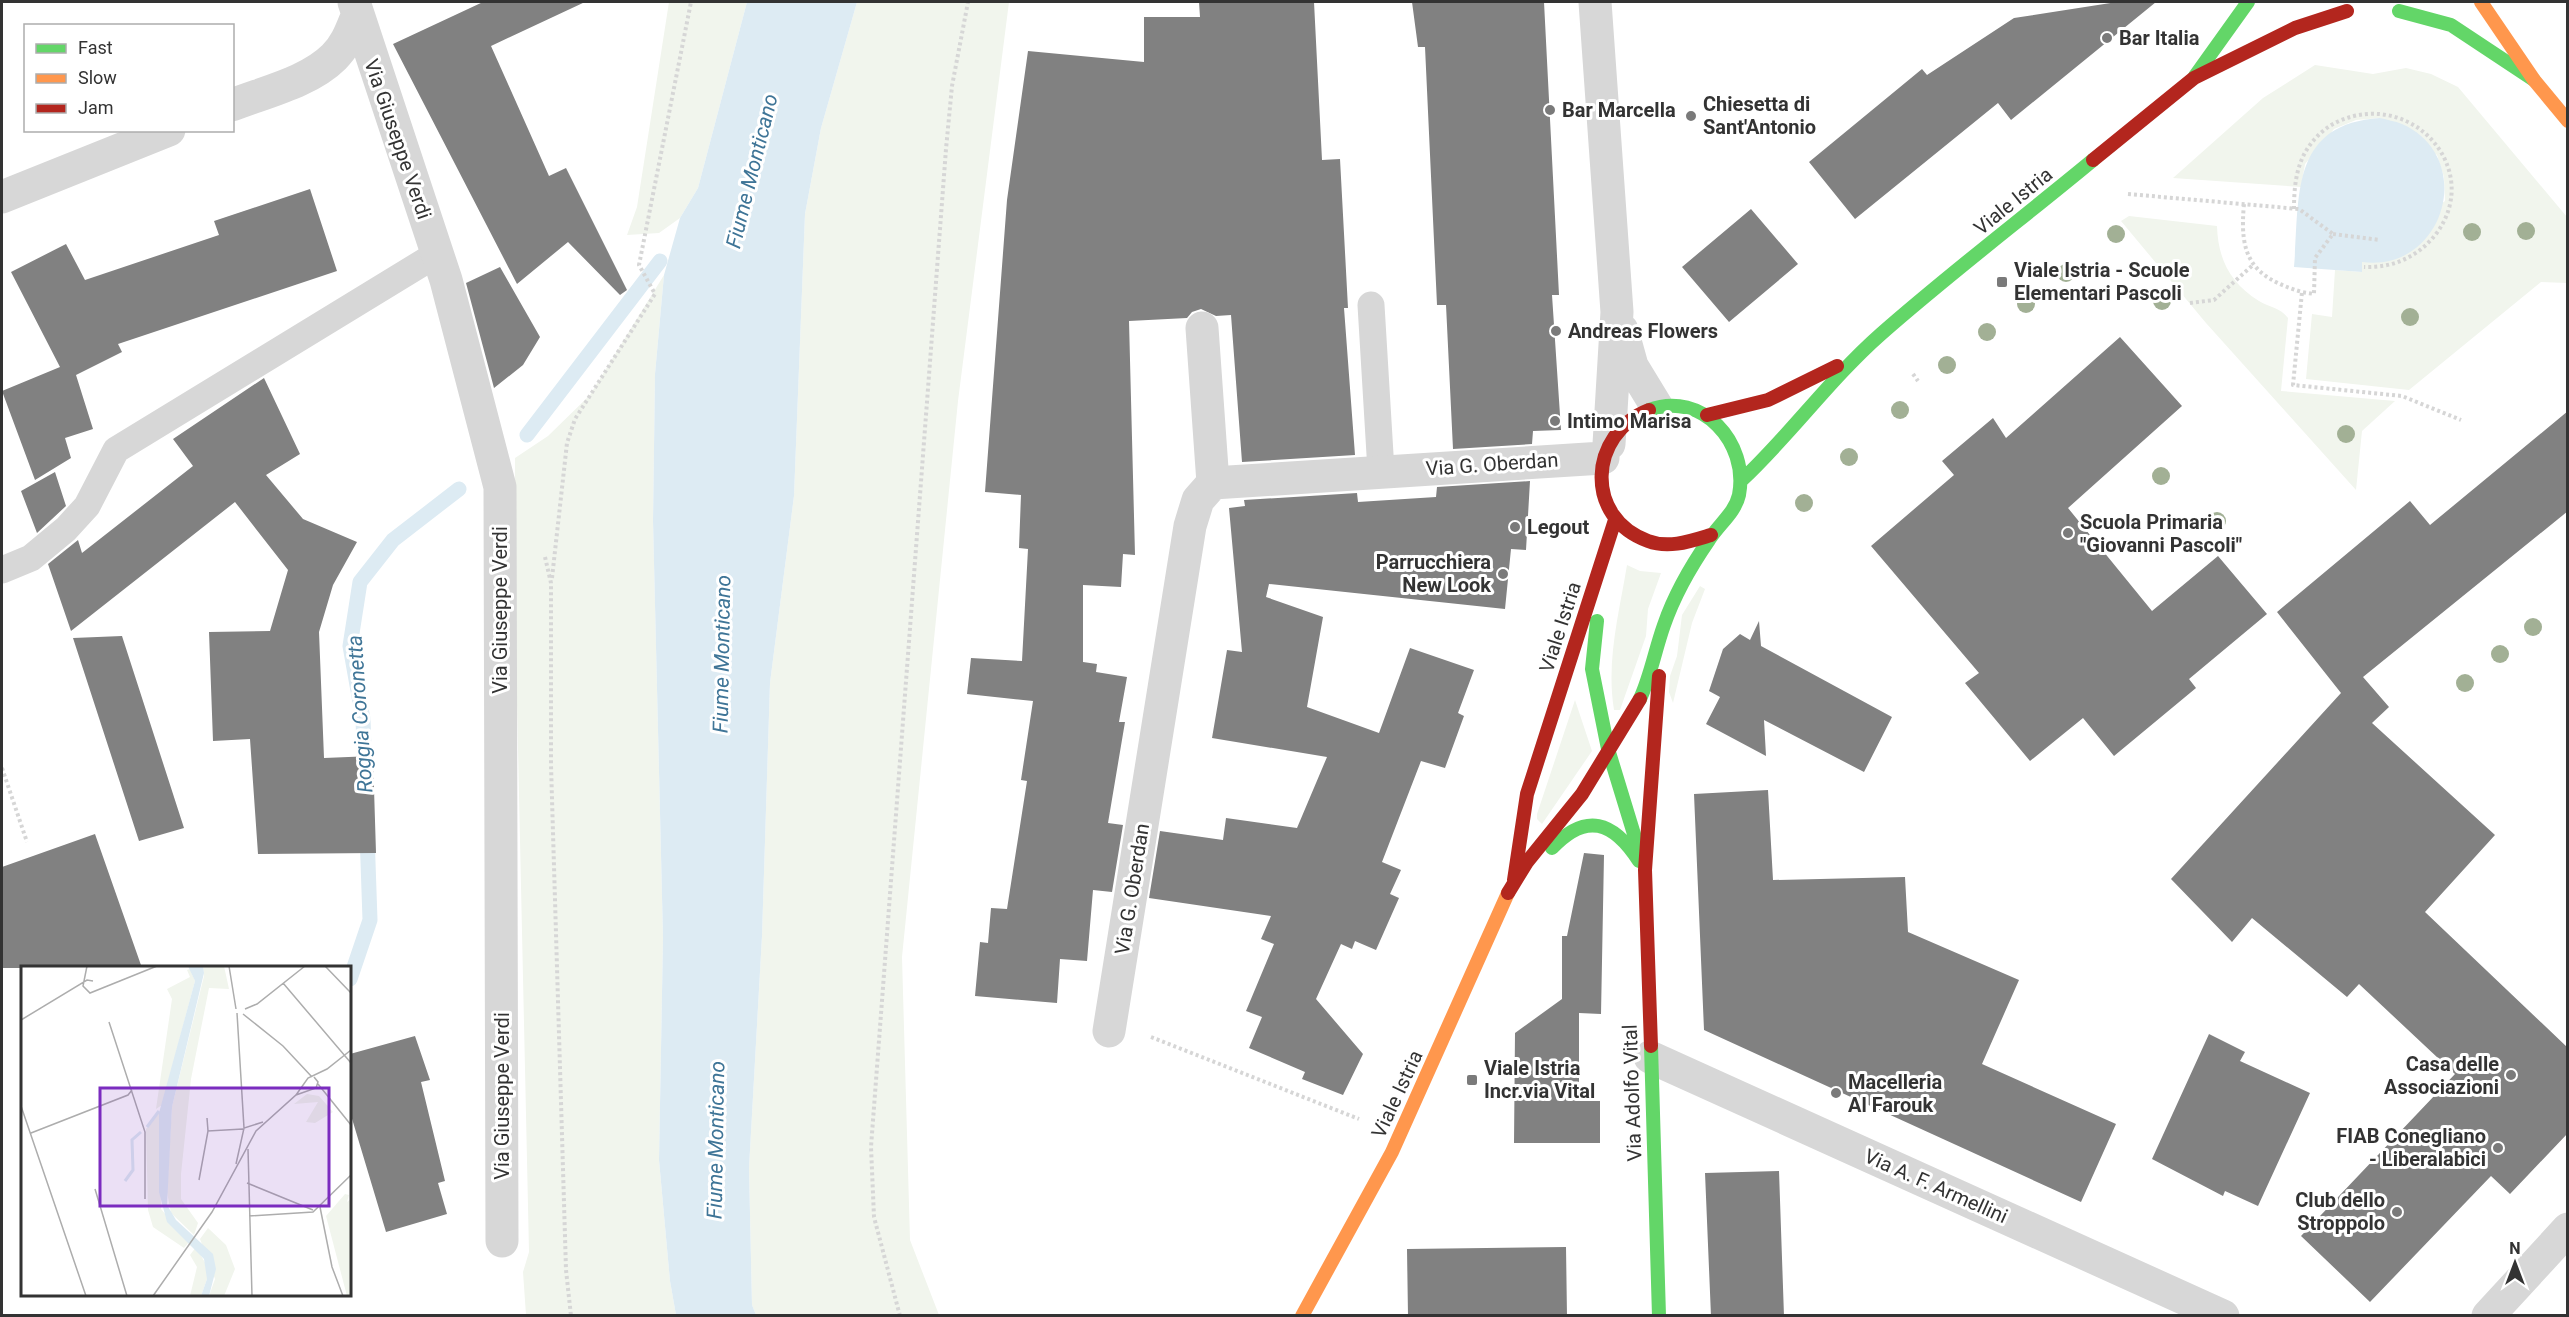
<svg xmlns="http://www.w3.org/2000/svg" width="2569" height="1317" font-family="Roboto,sans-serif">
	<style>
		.green { fill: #f1f5ed }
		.water { fill: #ddebf3 }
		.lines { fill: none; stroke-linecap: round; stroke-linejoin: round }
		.stream { stroke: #ddebf3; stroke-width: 15 }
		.building { fill: #818181 }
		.path { stroke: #d6d6d6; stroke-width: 4; stroke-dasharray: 3 3; stroke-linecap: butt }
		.lane { stroke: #d7d7d7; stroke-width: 27 }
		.street { stroke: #d7d7d7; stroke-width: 33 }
		.fast { stroke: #63d668; stroke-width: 14 }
		.slow { stroke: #ff974d; stroke-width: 14 }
		.jam { stroke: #b3261e; stroke-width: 14 }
		.tree { fill: #a2b095 }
		.poi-dot { fill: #7a7a7a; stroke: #fff; stroke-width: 2 }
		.labels { text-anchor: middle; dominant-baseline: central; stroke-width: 6; stroke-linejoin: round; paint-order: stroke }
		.poi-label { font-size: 20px; font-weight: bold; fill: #333; stroke: #fff; text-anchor: start }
		.street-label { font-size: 20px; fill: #333; stroke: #fff }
		.water-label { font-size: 21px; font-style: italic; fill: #3f7597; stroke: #fff }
		.inset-river { fill: none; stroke: #ddebf3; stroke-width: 3 }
		.inset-road { fill: none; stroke: #adadad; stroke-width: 1.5 }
		.view { fill: #7b2cbf; fill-opacity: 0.15; stroke: #7b2cbf; stroke-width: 3 }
		.inset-edge { fill: none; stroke: #333; stroke-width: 3 }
	</style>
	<rect width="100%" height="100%" fill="#fff"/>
	<path class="green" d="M 669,2 L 747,2 L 698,188 L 680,218 L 659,233 L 627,235 L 637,207 Z
		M 857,2 L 1009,2 L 958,401 L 902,957 L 910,1240 L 939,1315 L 756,1315 L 752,1305 L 749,1168 L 762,936 L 770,683 L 794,496 L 805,214 L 821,128 Z
		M 2315,65 L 2373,74 L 2406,68 L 2431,74 L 2458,87 L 2567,217 L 2567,283 L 2541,282 L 2409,390 L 2306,379 L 2312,314 L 2332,317 L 2335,270 L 2362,272 L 2362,262 L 2445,201 L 2444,177 L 2437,155 L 2380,118 L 2356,120 L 2334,129 L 2305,164 L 2301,187 L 2173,178 L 2263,98 Z
		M 2129,216 L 2217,226 C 2218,259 2230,283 2259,301 C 2270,308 2280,307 2288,318 L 2281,391 L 2395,401 L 2362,431 L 2356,490 L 2206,323 L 2121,221 Z
		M 664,275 L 655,374 L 653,521 L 663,938 L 659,1160 L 670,1281 L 676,1315 L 526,1315 L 523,1272 L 529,1252 L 515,611 L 515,458 L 548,436 L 590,395 Z
		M 1627,565 L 1640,571 L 1661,573 L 1648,609 L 1646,636 L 1620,710 L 1614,710 C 1606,661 1619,614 1627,565 Z
		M 1700,586 L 1705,589 L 1692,623 L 1673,703 L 1669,692 L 1670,676 L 1677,656 L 1682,615 Z
		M 1575,700 L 1592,751 L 1542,824 L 1537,819 L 1537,814 Z"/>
	<path class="water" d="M 747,2 L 857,2 L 821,128 L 805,214 L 794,496 L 770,683 L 762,936 L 749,1168 L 752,1305 L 756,1315 L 676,1315 L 670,1281 L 659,1160 L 663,938 L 653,521 L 655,374 L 664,275 L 680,218 L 698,188 Z
		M 2380,118 C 2387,120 2395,121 2402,124 C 2478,158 2444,273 2362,262 L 2362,272 L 2294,267 C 2300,197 2289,124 2380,118 Z"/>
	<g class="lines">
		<path class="stream" d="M 527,435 L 660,261
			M 365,776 L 363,719 L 350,646 L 360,582 L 393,540 L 459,489
			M 350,979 L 370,920 L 367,833"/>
	</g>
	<path class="building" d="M 483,2 L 585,2 L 491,46 L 549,176 L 566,168 L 627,290 L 620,295 L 568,242 L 517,284 L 393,44 Z
		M 1199,2 L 1314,2 L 1322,160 L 1340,159 L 1348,308 L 1344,308 L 1355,455 L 1242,462 L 1231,315 L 1216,316 L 1201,309 L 1192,312 L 1187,318 L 1129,321 L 1135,555 L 1123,554 L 1121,587 L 1083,585 L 1083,662 L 1097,664 L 1096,672 L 1127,677 L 1119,722 L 1125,722 L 1108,823 L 1123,825 L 1112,892 L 1093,890 L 1087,961 L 1060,959 L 1057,1003 L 975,996 L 980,942 L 988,943 L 991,908 L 1007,909 L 1027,781 L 1021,780 L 1033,701 L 967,694 L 971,658 L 1022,661 L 1028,549 L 1019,548 L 1021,495 L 985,492 L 1007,200 L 1028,51 L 1144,62 L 1144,17 L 1200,17 Z
		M 1412,2 L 1544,2 L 1559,295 L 1552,295 L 1561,430 L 1533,431 L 1532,444 L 1453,449 L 1446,305 L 1437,305 L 1425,47 L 1418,47 Z
		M 2117,2 L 2156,2 L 2011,120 L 1998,103 L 1855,219 L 1809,162 L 1922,69 L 1927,75 L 2014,18 Z
		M 310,189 L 337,271 L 118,344 L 122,352 L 76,375 L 93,429 L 65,438 L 71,458 L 35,480 L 2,391 L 60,367 L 11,272 L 66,244 L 85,280 L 219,235 L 214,221 Z
		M 1751,209 L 1798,264 L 1729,322 L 1682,267 Z
		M 500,267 L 540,337 L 523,365 L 494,388 L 466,283 Z
		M 2120,337 L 2182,406 L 2068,508 L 2152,611 L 2218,556 L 2267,614 L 2189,679 L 2196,688 L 2114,756 L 2083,718 L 2030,761 L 1965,683 L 1979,673 L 1871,546 L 1954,475 L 1942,461 L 1993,418 L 2006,438 Z
		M 264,378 L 300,454 L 266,475 L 303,519 L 357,542 L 333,585 L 319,632 L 324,758 L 373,756 L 376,853 L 258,854 L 250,739 L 213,741 L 209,632 L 270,631 L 288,570 L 235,502 L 71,631 L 48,564 L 78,540 L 82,553 L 193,466 L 173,439 Z
		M 2568,411 L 2568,511 L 2363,677 L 2389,707 L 2372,723 L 2495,835 L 2425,912 L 2568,1048 L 2568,1133 L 2510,1194 L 2491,1176 L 2370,1302 L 2301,1236 L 2455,1074 L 2359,984 L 2347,997 L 2252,918 L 2232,942 L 2171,879 L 2341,693 L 2277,612 L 2410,501 L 2430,525 Z
		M 55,472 L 66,506 L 37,533 L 21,491 Z
		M 1530,481 L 1526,550 L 1511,549 L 1505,609 L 1269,584 L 1266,597 L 1323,617 L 1307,707 L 1379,733 L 1410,648 L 1474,670 L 1458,713 L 1464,716 L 1445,768 L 1421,761 L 1382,862 L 1401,870 L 1390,894 L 1399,898 L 1376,950 L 1355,941 L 1352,949 L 1341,944 L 1316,999 L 1363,1054 L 1343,1095 L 1302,1079 L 1305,1072 L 1249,1048 L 1262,1017 L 1246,1011 L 1274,944 L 1261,939 L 1271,916 L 1149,898 L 1160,831 L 1223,840 L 1226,818 L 1297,828 L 1327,757 L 1212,738 L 1227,650 L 1242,652 L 1229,508 L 1245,506 L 1244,500 L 1357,493 L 1358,502 L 1436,497 L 1437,487 Z
		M 1759,621 L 1761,646 L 1892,717 L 1864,772 L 1764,720 L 1766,756 L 1706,724 L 1720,697 L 1709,691 L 1723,649 L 1740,634 L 1750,640 Z
		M 122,636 L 184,828 L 139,841 L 73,638 Z
		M 1768,790 L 1773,880 L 1905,877 L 1908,932 L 2019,980 L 1982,1064 L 2116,1124 L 2081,1202 L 1704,1030 L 1694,794 Z
		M 95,834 L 142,968 L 2,968 L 2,867 Z
		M 1584,853 L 1604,855 L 1601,1014 L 1579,1013 L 1579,1101 L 1600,1101 L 1600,1143 L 1514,1143 L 1515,1033 L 1562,999 L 1562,936 L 1567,936 Z
		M 2209,1034 L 2245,1052 L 2240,1061 L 2310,1093 L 2258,1206 L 2225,1191 L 2223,1196 L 2152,1159 Z
		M 415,1036 L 430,1080 L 421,1082 L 445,1181 L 438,1183 L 447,1214 L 386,1232 L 350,1112 L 350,1054 Z
		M 1779,1171 L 1784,1316 L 1711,1316 L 1705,1173 Z
		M 1566,1247 L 1567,1316 L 1408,1316 L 1407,1249 Z"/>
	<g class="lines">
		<path class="path" d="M 2128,194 L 2299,209 L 2333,234 L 2315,258 L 2314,294 L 2302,292
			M 2244,204 C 2239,256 2251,277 2302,292 L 2293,385 L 2402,396 L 2461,420
			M 2294,209 C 2294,194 2295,178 2300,164 C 2306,146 2321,129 2339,121 C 2413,89 2484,170 2436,234 C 2418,257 2393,268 2364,267
			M 2333,234 L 2380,240
			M 2190,303 L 2214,300 L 2253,265
			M 1913,374 L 1918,381
			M 545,557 L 551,583 L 551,765 L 566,1270 L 571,1316
			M 552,578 L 567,443 L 575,419 L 655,294 L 639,265 L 691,2
			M 2,768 L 27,842
			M 1151,1037 L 1359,1119
			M 900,1316 L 874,1217 L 871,1147 L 946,149 L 952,86 L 968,2"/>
		<path class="lane" d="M 1371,305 L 1381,471
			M 2,570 L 31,558 L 66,529 L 87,506 L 116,450 L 437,254"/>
		<path class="street" d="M 354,2 L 446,280 L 500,487 L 502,1241
			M 1595,2 L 1617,312 L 1609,444
			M 232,105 C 265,92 309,82 334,57 C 346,45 351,31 357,16
			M 2,197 L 169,130
			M 1202,328 L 1213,483 L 1603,458
			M 1622,330 L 1632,366 L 1657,407
			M 1109,1031 L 1190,526 L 1198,500 L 1213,483
			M 1650,1057 L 2223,1316
			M 2488,1316 L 2568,1229"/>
		<path class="fast" d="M 2399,11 L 2451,25 L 2534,80
			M 2195,76 L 2248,2
			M 1742,480 C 1791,434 1830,379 1881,334 C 1949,274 2023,218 2093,160
			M 1597,621 L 1592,669 L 1608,749 L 1641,857
			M 1640,699 C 1651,675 1655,650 1664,625 C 1674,596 1691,566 1709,540 C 1718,525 1735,513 1739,495 C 1749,443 1702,390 1649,410
			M 1552,848 C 1586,812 1613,821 1639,861
			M 1651,1046 L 1659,1316"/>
		<path class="slow" d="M 2481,2 L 2534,80 L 2568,121
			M 1302,1316 L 1392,1152 L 1508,893"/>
		<path class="jam" d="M 2093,160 L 2194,78 L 2295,28 L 2347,11
			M 1649,410 C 1588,434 1584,518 1648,541 C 1669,549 1691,541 1711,535
			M 1707,415 L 1768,400 L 1837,366
			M 1514,880 L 1527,794 L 1615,520
			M 1508,893 L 1527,862 L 1582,794 L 1640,699
			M 1651,1046 L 1645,870 L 1659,676"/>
	</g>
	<g class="tree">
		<circle cx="2526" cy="231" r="9"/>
		<circle cx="2472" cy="232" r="9"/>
		<circle cx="2116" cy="234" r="9"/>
		<circle cx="2066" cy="273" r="9"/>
		<circle cx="2162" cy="301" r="9"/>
		<circle cx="2026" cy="304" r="9"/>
		<circle cx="2410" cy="317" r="9"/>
		<circle cx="1987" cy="332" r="9"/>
		<circle cx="1947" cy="365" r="9"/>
		<circle cx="1900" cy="410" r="9"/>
		<circle cx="2346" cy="434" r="9"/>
		<circle cx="1849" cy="457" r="9"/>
		<circle cx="2161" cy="476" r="9"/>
		<circle cx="1804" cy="503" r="9"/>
		<circle cx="2217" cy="521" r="9"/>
		<circle cx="2533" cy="627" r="9"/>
		<circle cx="2500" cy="654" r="9"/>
		<circle cx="2465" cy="683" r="9"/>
	</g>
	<g class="poi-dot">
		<circle cx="2107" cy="38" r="6"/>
		<circle cx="1550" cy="110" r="6"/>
		<circle cx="1691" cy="116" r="6"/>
		<rect x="1996" y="276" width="12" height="12" rx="3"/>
		<circle cx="1556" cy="331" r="6"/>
		<circle cx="1555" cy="421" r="6"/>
		<circle cx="1515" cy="527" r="6"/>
		<circle cx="2068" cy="533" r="6"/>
		<circle cx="1503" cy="574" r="6"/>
		<circle cx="2511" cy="1075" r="6"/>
		<rect x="1466" y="1074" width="12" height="12" rx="3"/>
		<circle cx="1836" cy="1093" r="6"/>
		<circle cx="2498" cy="1148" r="6"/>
		<circle cx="2397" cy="1212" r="6"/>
	</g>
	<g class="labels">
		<g class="poi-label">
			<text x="2119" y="38">Bar Italia</text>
			<text x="1703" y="104">Chiesetta di<tspan x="1703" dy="23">Sant'Antonio</tspan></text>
			<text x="1562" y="110">Bar Marcella</text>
			<text x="2014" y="270">Viale Istria - Scuole<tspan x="2014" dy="23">Elementari Pascoli</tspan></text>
			<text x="1568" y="331">Andreas Flowers</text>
			<text x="1567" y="421">Intimo Marisa</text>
			<text x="2080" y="522">Scuola Primaria<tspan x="2080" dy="23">"Giovanni Pascoli"</tspan></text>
			<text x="1527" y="527">Legout</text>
			<text x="1491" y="562" text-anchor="end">Parrucchiera<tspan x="1491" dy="23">New Look</tspan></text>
			<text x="2499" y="1064" text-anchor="end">Casa delle<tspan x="2499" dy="23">Associazioni</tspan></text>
			<text x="1484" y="1068">Viale Istria<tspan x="1484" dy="23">Incr.via Vital</tspan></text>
			<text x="1848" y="1082">Macelleria<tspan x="1848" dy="23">Al Farouk</tspan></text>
			<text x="2486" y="1136" text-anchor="end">FIAB Conegliano<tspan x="2486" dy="23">- Liberalabici</tspan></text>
			<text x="2385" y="1200" text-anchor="end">Club dello<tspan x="2385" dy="23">Stroppolo</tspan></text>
		</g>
		<g class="street-label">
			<text transform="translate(398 139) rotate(71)">Via Giuseppe Verdi</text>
			<text transform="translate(2013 201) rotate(-39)">Viale Istria</text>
			<text transform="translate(1492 464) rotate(-4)">Via G. Oberdan</text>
			<text transform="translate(500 610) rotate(-90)">Via Giuseppe Verdi</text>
			<text transform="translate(1560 627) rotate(-72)">Viale Istria</text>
			<text transform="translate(1132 889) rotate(-81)">Via G. Oberdan</text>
			<text transform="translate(1632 1093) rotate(-92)">Via Adolfo Vital</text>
			<text transform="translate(1397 1094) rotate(-65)">Viale Istria</text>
			<text transform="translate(502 1096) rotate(-90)">Via Giuseppe Verdi</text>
			<text transform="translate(1936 1186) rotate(24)">Via A. F. Armellini</text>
		</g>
		<g class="water-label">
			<text transform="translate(752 171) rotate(-76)">Fiume Monticano</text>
			<text transform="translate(722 654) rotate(-89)">Fiume Monticano</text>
			<text transform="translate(360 714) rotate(-94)">Roggia Coronetta</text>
			<text transform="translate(716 1140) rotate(-89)">Fiume Monticano</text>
		</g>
	</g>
	<g transform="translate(21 966)">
		<rect width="330" height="330" fill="#fff"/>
		<path d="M 182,0 L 203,0 L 208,23 L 188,22 L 170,113 L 160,208 L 160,233 L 177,257 L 173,269 L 150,247 L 146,226 L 151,141 L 183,10 ZM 169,3 L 174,15 L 141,139 L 135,143 L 151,33 L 146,23 L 169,11 L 166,4 ZM 286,128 L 298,130 L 312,146 L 294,157 L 285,156 L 297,136 L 273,138 ZM 138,147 L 140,243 L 168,276 L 163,282 L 132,261 L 127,244 L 125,163 ZM 324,228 L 328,229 L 326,236 L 330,233 L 330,330 L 326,330 L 305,250 ZM 187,262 L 205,279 L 214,303 L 203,330 L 188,330 L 194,313 L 179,273 ZM 175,281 L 186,300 L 186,313 L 180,330 L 169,330 L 176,301 L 169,289 Z" fill="#f1f5ed"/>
		<path d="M 167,0 L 182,0 L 183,7 L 151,141 L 146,239 L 155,254 L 192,288 L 195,303 L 188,330 L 180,330 L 186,313 L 183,293 L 146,256 L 138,226 L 138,147 L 174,15 Z" fill="#ddebf3"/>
		<path class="inset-river" d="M 126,161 L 138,145M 104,215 L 112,204 L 111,174 L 120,166"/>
		<path class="inset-road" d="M 66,0 L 62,20 L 69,27 L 136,0M 208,0 L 215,43M 304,0 L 330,27M 262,17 L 330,97M 224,43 L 236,38 L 284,0M 216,47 L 223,162M 222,48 L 262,80 L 291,111M 0,54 L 66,14 L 72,15M 88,56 L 124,166 L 124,233M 297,118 L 330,159M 275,129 L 287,112 L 306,103 L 330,84M 0,140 L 65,330M 186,152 L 187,165 L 222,163M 10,167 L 107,129 L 111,124M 227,183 L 231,330M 215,198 L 223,162 L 242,156M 178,214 L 187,165M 226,217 L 292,244M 74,223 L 106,330M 299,241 L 311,301 L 322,330M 228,250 L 292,246 L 330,209M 132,330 L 191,246 L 235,165 L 275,129 L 295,122 L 297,116 L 293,111"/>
		<path class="view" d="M 79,122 L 308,122 L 308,240 L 79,240 Z"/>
		<rect width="330" height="330" class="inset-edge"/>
	</g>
	<rect width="2569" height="1317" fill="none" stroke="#333333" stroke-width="6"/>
	<rect x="24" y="24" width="210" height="108" fill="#ffffff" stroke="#adadad" stroke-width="1.5"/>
	<rect x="36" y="44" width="30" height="9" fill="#63d668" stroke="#adadad" stroke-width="1.5"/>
	<text x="78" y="54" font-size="18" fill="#333333">Fast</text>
	<rect x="36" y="74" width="30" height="9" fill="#ff974d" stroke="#adadad" stroke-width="1.5"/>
	<text x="78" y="84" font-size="18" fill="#333333">Slow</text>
	<rect x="36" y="104" width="30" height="9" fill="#b3261e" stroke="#adadad" stroke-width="1.5"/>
	<text x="78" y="114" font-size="18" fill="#333333">Jam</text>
	<g transform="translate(2515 1263)" stroke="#ffffff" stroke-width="4.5" paint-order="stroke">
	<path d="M0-4.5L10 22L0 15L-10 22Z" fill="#333333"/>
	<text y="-9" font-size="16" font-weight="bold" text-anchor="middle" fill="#333333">N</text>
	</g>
</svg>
